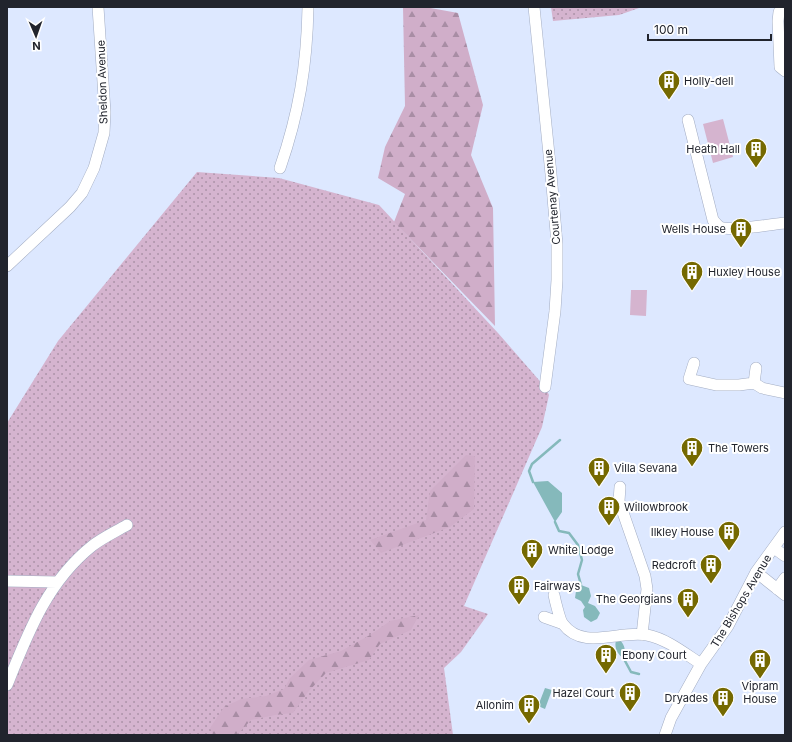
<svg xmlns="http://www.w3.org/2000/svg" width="792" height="742" font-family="Inter,sans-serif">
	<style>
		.grass { fill: url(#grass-dots) }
		.forest { fill: url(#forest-firs) }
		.pitch { fill: #d5b4cf }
		.water { fill: #85b9bb }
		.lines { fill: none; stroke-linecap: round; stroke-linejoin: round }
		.stream { stroke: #85b9bb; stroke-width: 2.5 }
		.minor-casing { stroke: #a3adc3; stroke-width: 12 }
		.minor { stroke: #fff; stroke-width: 11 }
		.labels { text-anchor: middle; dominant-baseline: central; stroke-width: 4; stroke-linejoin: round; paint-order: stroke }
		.poi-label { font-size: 11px; fill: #21242d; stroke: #fff; text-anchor: start }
		.street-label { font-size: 11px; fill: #21242d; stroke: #fff }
	</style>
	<defs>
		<pattern id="grass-dots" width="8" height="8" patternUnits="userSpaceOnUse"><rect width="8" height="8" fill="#d5b4cf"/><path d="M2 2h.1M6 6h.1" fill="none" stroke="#ac92a8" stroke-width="1.8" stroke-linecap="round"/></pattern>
		<pattern id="forest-firs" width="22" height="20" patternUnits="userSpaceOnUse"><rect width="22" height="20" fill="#d0aec9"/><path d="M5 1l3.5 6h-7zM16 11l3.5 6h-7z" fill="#a88da4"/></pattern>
	</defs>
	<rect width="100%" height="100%" fill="#dde8ff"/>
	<path class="grass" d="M 551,7 L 642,7 L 619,15 L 553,21 Z
		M 197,172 L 279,178 L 379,205 L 498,333 L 545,387 L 549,395 L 542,427 L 464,606 L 488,614 L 461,652 L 444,668 L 453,735 L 7,735 L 7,423 L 58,341 Z"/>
	<path class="forest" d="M 403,7 L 425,7 L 458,13 L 483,105 L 471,155 L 493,208 L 495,326 L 394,222 L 405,194 L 378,178 L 385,147 L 405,106 Z
		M 466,455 L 475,456 L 474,509 L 450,527 L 381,553 L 370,540 L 426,520 L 430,491 Z
		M 419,615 L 411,630 L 380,644 L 369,660 L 326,673 L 308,692 L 293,713 L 275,715 L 251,720 L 237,735 L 213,735 L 210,728 L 224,707 L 241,699 L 266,696 L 284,689 L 290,678 L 309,660 L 341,651 L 370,635 L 390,621 Z"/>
	<path class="pitch" d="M 723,119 L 733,157 L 713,163 L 703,124 Z
		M 631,290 L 647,290 L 646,316 L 630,315 Z"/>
	<path class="water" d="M 548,481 L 562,493 L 562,512 L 555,522 L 533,482 Z
		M 581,585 L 589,588 L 591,596 L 588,603 L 595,606 L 600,613 L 597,619 L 591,622 L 584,617 L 583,610 L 585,607 L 581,601 L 575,598 L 576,591 Z
		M 617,638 C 625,643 626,650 624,659 C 617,654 613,646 617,638 Z
		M 545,688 L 552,690 L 545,709 L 538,706 Z"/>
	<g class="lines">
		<path class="stream" d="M 533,482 L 529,471 L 532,464 L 560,440
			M 555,522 L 559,531 L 569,533 L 578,545 L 582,560 L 578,574 L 581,585
			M 624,659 L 631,672 L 639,674"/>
		<g class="minor-casing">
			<path id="minor" d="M 534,7 L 551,174 L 557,244 L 557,280 L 555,311 L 545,387
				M 785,9 L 779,12 L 778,21 L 780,67 L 785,71
				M 688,120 L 713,220 C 715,222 717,225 720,227 C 732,232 771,224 785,223
				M 280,168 C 299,113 307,65 308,7
				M 7,266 L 70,207 L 82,193 L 94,168 L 104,133 L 105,112 L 98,7
				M 694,363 L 689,379 L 716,385 L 739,385 L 754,383 L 762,388 L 785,393
				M 754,383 L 756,368
				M 620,487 L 619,501 L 645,576 L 647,589 L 642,635
				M 774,548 L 785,556
				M 756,572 L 785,595
				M 7,581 L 57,582
				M 777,589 L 785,578
				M 554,595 C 555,600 560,621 563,624 C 583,651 619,630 647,635 C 667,639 684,653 701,664
				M 544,617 L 561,623
				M 7,685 C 28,633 47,582 92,546 C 102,538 115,532 127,525
				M 665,735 L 671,718 L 701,664 L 728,626 L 756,572 L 785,532"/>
		</g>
		<use href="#minor" class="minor"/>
	</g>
	<defs>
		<g id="building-pin" transform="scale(1.15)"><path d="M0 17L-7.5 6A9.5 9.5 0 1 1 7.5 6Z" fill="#756900" stroke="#fff"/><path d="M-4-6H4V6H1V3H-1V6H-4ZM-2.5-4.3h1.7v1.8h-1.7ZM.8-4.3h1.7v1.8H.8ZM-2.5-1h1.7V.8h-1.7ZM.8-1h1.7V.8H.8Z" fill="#fff"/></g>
	</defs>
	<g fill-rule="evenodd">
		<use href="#building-pin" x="669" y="81"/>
		<use href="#building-pin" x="756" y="149"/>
		<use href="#building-pin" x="741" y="229"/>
		<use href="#building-pin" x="692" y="272"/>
		<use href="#building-pin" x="692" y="448"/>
		<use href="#building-pin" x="599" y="468"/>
		<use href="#building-pin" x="609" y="507"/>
		<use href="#building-pin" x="729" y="532"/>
		<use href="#building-pin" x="532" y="550"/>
		<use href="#building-pin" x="711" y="565"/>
		<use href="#building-pin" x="519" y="586"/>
		<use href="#building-pin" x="688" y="599"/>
		<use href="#building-pin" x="606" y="655"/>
		<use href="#building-pin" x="760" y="660"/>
		<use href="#building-pin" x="630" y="693"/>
		<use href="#building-pin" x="723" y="698"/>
		<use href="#building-pin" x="529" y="705"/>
	</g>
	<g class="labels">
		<g class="poi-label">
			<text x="684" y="81">Holly-dell</text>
			<text x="740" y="149" text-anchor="end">Heath Hall</text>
			<text x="726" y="229" text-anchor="end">Wells House</text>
			<text x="708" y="272">Huxley House</text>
			<text x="708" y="448">The Towers</text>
			<text x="614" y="468">Villa Sevana</text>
			<text x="624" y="507">Willowbrook</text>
			<text x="714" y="532" text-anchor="end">Ilkley House</text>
			<text x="548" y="550">White Lodge</text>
			<text x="696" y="565" text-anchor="end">Redcroft</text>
			<text x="534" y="586">Fairways</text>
			<text x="672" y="599" text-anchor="end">The Georgians</text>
			<text x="622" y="655">Ebony Court</text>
			<text x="760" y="686" text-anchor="middle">Vipram<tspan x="760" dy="13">House</tspan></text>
			<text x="614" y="693" text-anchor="end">Hazel Court</text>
			<text x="708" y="698" text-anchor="end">Dryades</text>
			<text x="514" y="705" text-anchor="end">Allonim</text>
		</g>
		<g class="street-label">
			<text transform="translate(102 82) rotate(-92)">Sheldon Avenue</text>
			<text transform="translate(552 197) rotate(-95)">Courtenay Avenue</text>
			<text transform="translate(741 601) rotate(-59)">The Bishops Avenue</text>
		</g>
	</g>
	<rect width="792" height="742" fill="none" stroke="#21242d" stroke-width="16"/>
	<g transform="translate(36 36) rotate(178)" stroke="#ffffff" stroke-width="3" paint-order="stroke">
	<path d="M0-3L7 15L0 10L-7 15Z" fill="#21242d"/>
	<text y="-6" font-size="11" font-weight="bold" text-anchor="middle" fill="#21242d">N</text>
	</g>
	<path d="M648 34v6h123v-6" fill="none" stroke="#21242d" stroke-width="2"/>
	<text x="654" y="34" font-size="12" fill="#21242d" stroke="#ffffff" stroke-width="3" paint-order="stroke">100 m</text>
</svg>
